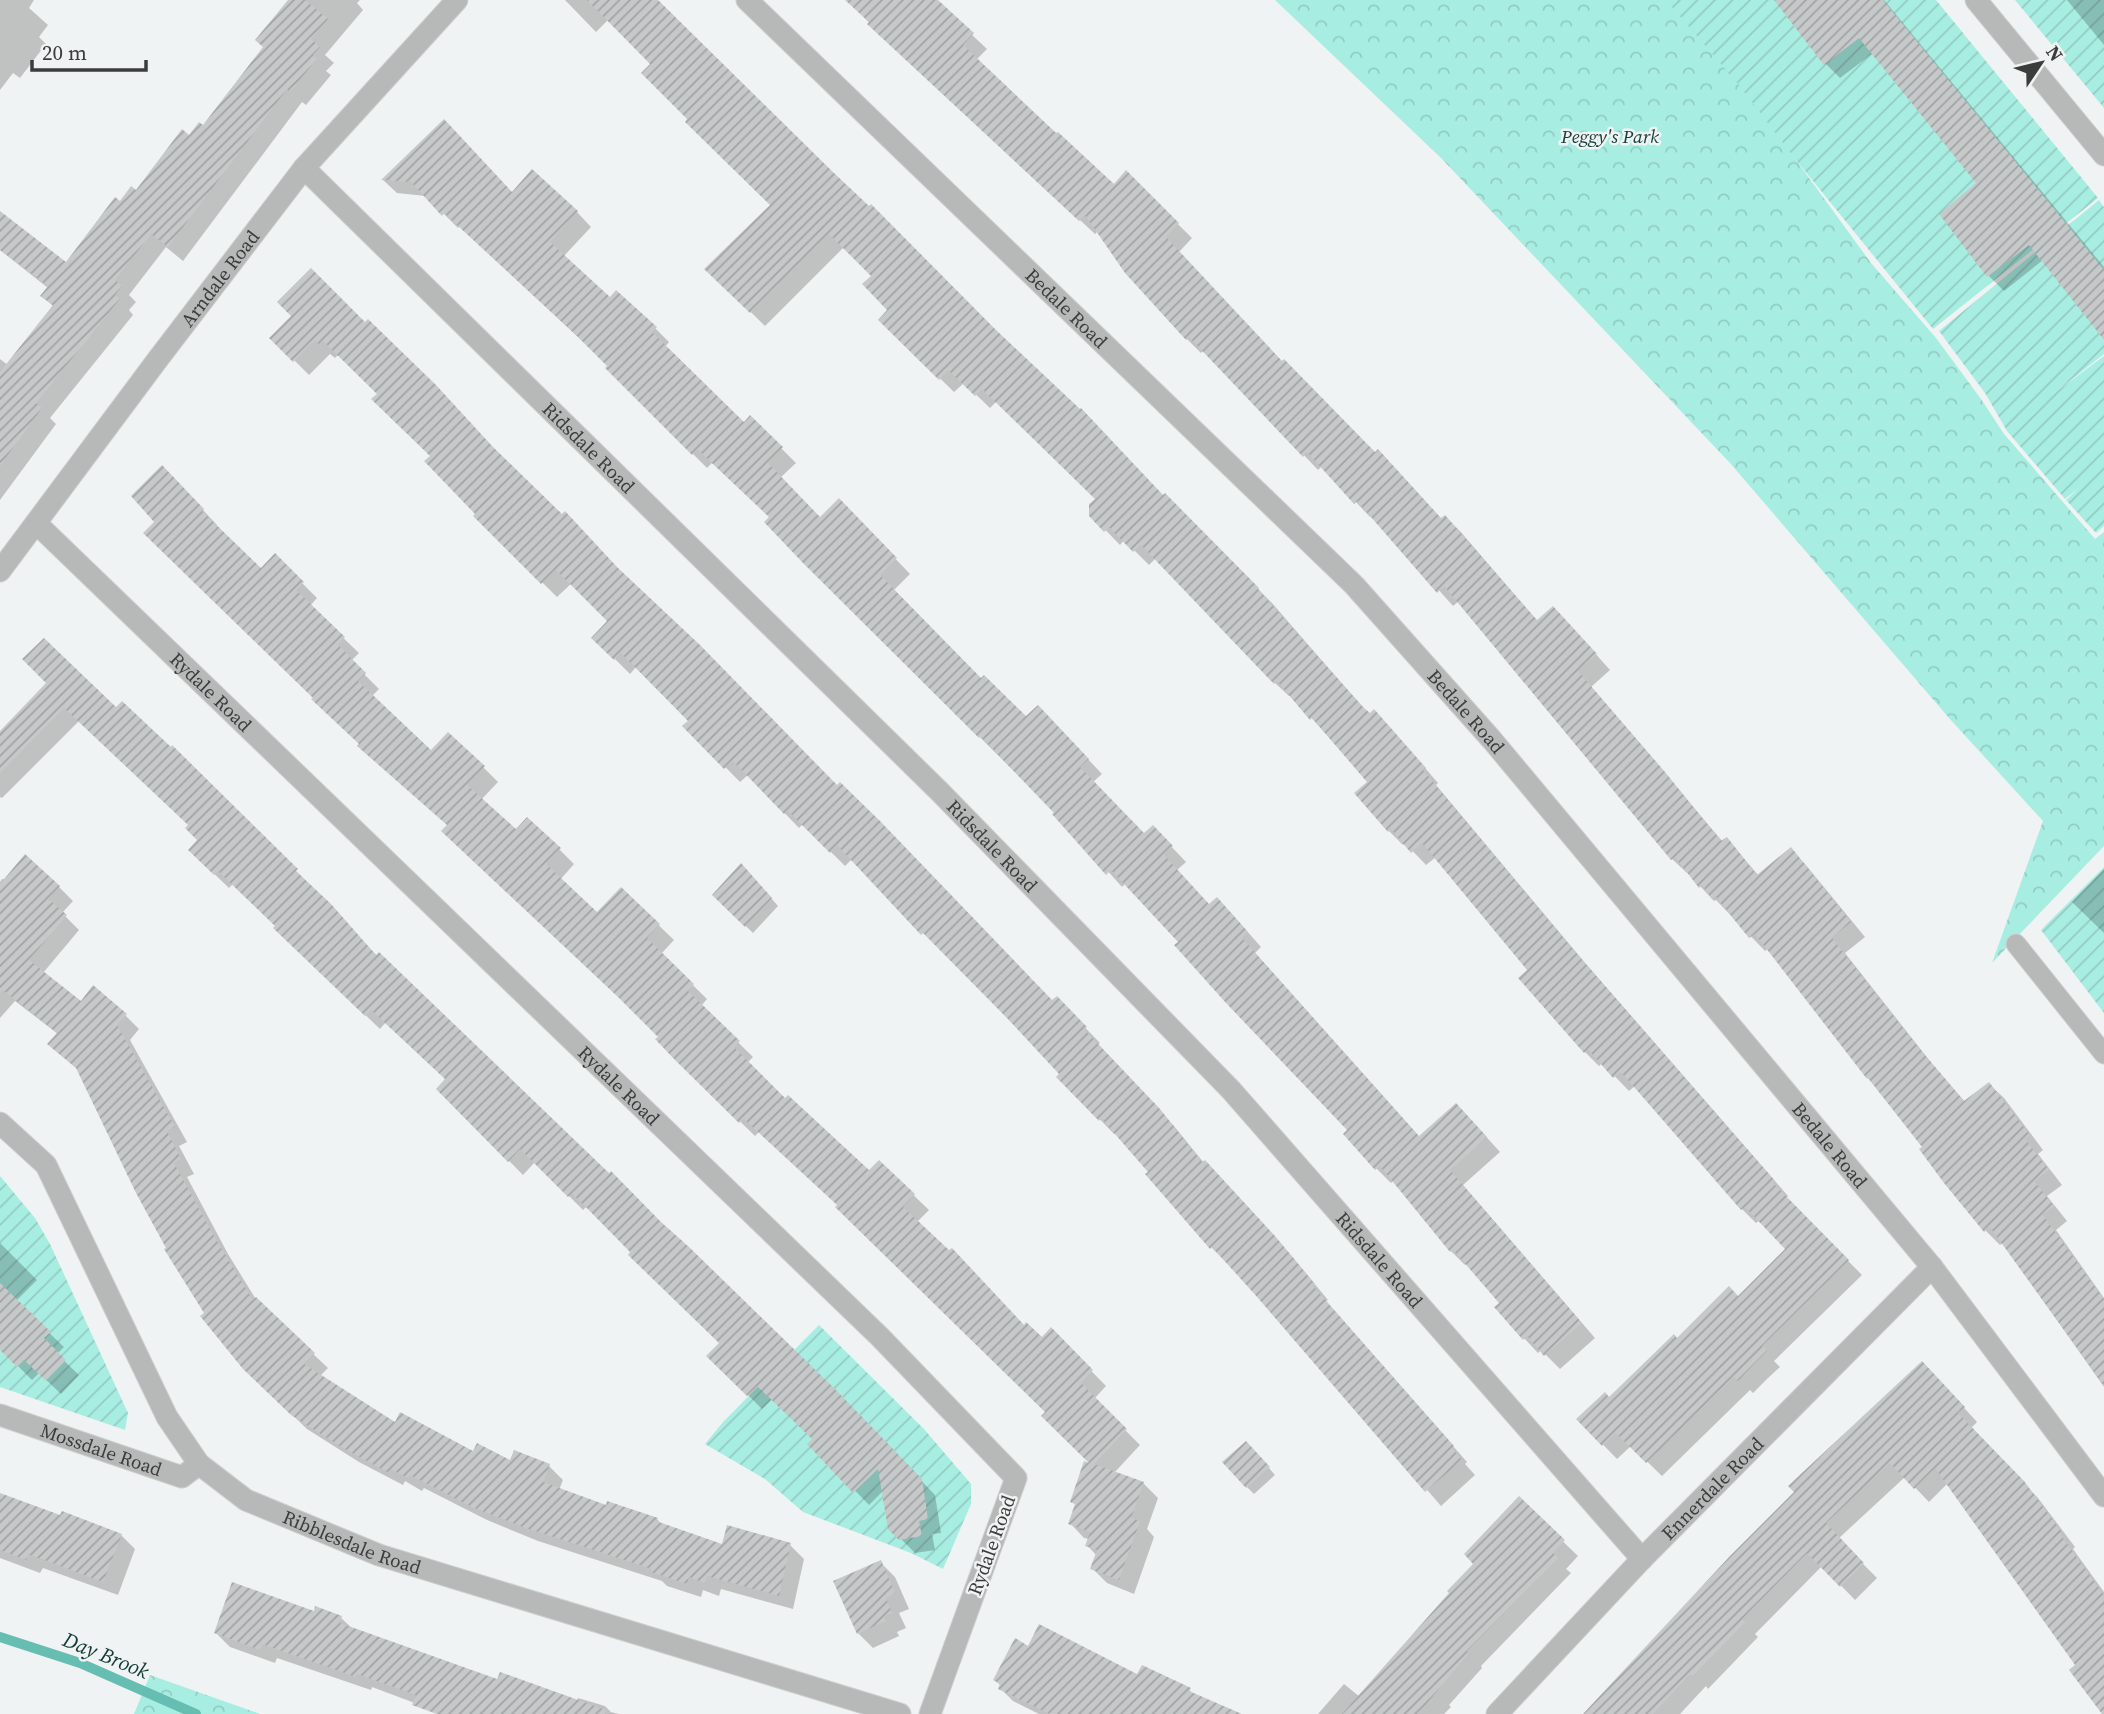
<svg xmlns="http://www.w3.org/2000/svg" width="2104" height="1714" font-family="'Source Serif 4',serif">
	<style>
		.park { fill: url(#park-crowns) }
		.garden { fill: url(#garden-furrows) }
		.shadow { fill: #0003 }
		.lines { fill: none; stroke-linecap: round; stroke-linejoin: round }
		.stream { stroke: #66bdb1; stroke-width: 10 }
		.building { fill: url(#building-hatch) }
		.service-casing { stroke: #cccfce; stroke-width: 21 }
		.minor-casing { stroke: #cccfce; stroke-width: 23 }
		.service { stroke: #b7b8b8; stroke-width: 19 }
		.minor { stroke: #b7b8b8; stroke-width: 21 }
		.labels { text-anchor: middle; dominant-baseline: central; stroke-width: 5; stroke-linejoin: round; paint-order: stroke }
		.park-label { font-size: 19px; font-style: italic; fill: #18413c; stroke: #f0f3f3 }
		.street-label { font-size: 19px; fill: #3b3d3c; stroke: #f0f3f3 }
		.water-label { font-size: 21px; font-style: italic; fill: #113b36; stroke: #f0f3f3 }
	</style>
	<defs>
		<pattern id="park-crowns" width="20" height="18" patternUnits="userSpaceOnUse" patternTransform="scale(1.75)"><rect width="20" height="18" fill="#a8ede2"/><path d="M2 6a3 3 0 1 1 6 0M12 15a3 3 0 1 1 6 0" fill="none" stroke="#92ccc3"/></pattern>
		<pattern id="garden-furrows" width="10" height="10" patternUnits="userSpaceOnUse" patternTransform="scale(1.75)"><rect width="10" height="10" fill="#a8ede2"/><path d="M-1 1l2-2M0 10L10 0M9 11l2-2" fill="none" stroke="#92ccc3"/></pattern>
		<pattern id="building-hatch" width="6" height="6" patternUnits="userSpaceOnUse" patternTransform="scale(1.75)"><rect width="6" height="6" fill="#c6c9c9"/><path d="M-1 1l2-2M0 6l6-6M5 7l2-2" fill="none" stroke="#a2a4a4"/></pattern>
	</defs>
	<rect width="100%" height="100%" fill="#f0f3f3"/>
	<path class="park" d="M 1275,0 L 1670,0 L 1718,53 L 1871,263 L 1936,338 L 1981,399 L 2004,434 L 2095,539 L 2104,532 L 2104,846 L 1992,963 L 2043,821 L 1949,718 L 1730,463 L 1441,158 Z
		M 150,1675 L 260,1714 L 134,1714 Z"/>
	<path class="garden" d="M 1666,0 L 1936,0 L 2098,198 L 1933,329 L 1796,160 L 1739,85 Z
		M 2015,0 L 2104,0 L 2104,108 Z
		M 2099,200 L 2104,207 L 2104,354 L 2053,394 L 2104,356 L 2104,526 L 2096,533 L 2066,500 L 2079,488 L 2065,499 L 2007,431 L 1985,393 L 1939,331 Z
		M 2104,867 L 2104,1013 L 2041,930 Z
		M 0,1176 L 35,1218 L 50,1244 L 128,1413 L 125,1430 L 0,1387 Z
		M 819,1325 L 924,1429 L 971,1484 L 971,1504 L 943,1569 L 911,1553 L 803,1512 L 765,1479 L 705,1444 L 724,1421 Z"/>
	<path class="shadow" d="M 0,0 L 34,0 L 29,8 L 48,25 L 39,37 L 46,44 L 20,78 L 13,73 L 0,90 Z
		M 290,0 L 360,0 L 357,3 L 363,10 L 325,55 L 334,63 L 326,71 L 331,75 L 306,105 L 302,102 L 183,261 L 166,247 L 129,295 L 136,302 L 129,310 L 133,315 L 50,418 L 56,424 L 0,500 L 0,359 L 8,365 L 54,307 L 42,296 L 48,288 L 0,250 L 0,232 L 67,264 L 120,203 L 137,192 L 190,137 L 203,128 L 264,48 Z
		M 565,0 L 656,0 L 1163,497 L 1165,496 L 1272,603 L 1369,715 L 1388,725 L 1438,783 L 1436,785 L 1586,964 L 1788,1196 L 1786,1198 L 1862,1275 L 1774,1361 L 1780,1367 L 1768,1378 L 1753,1393 L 1750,1390 L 1662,1476 L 1631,1446 L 1617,1459 L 1578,1419 L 1610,1399 L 1677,1340 L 1738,1298 L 1788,1249 L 1760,1220 L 1756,1223 L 1742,1209 L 1635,1086 L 1629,1091 L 1602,1063 L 1599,1066 L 1585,1052 L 1530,971 L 1436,857 L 1426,865 L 1405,843 L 1403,845 L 1389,831 L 1357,793 L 1369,782 L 1291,695 L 1289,696 L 1275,683 L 1156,558 L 1149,565 L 1124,540 L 1120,545 L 1091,515 L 1097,500 L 997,401 L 990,408 L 964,383 L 954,392 L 880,320 L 890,310 L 873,276 L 844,247 L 765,326 L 707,269 L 772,205 L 690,119 L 652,64 L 608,20 L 596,32 Z
		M 847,0 L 935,0 L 987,49 L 976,60 L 1114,186 L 1126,173 L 1192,238 L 1179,252 L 1282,363 L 1442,520 L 1445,517 L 1460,531 L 1538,622 L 1568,623 L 1610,670 L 1591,687 L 1723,842 L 1727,839 L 1759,876 L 1791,850 L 1805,864 L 1865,937 L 1845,953 L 1933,1065 L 1965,1102 L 1989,1084 L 2004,1098 L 2043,1150 L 2038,1154 L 2062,1185 L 2047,1196 L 2067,1221 L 2056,1230 L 2104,1298 L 2104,1387 L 2003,1243 L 2000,1245 L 1986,1231 L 1946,1182 L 1925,1147 L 1868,1078 L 1768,949 L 1765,951 L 1716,900 L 1714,901 L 1700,886 L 1688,872 L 1687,873 L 1672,859 L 1459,601 L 1453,606 L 1372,515 L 1370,517 L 1322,466 L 1318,470 L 1204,350 L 1201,353 L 1187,339 L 1098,231 L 1095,234 L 884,38 Z
		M 1787,0 L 1884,0 L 2104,267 L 2104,335 L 2043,260 L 2004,291 L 1989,276 L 1941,214 L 1979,184 L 1873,53 L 1840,78 L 1825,63 Z
		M 2067,0 L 2104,0 L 2104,45 Z
		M 444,122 L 512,194 L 577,212 L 591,227 L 563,257 L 610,299 L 655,328 L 669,342 L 665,347 L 744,424 L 750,417 L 796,463 L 780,478 L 821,519 L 839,500 L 910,574 L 893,591 L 982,680 L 1026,719 L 1052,721 L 1102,774 L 1093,782 L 1144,836 L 1167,842 L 1186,862 L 1177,870 L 1209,906 L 1231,913 L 1261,947 L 1255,953 L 1420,1138 L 1470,1119 L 1500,1152 L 1463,1185 L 1595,1338 L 1560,1369 L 1541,1350 L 1538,1353 L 1524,1338 L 1501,1303 L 1467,1263 L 1465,1265 L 1451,1251 L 1394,1180 L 1391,1183 L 1377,1169 L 1346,1134 L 1349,1130 L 1126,883 L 1122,887 L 1056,813 L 804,562 L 771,518 L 713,462 L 707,468 L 607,368 L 609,366 L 531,293 L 532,292 L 460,226 L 458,228 L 426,196 L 397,193 L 383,180 Z
		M 293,316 L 503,459 L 625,577 L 1053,1002 L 1071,1013 L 1100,1043 L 1097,1045 L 1174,1126 L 1204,1163 L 1289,1253 L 1328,1300 L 1326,1301 L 1467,1462 L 1465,1464 L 1475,1475 L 1441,1506 L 1260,1296 L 1212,1248 L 1147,1174 L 1150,1172 L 1116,1133 L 1114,1134 L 1059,1077 L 1062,1074 L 852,859 L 845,866 L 803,824 L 799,828 L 748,775 L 740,782 L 685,726 L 690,721 L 637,666 L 630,674 L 608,652 L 610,621 L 572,583 L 557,597 L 475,516 L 478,514 L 432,456 L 379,394 L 339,354 L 335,358 L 330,354 L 309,375 L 272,338 Z
		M 177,482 L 217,525 L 215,527 L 261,571 L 275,556 L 317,598 L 310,606 L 359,653 L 351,661 L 379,689 L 371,697 L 431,752 L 483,767 L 498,782 L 481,800 L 516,832 L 527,820 L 560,850 L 574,864 L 560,880 L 597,914 L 621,889 L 674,940 L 661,954 L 707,999 L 701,1006 L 753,1057 L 747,1063 L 785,1101 L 869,1173 L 879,1162 L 929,1210 L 917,1222 L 1024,1327 L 1042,1339 L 1051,1330 L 1106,1386 L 1094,1399 L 1140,1445 L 1114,1473 L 1143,1483 L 1158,1498 L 1147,1529 L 1154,1537 L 1134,1594 L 1107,1583 L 1092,1568 L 1097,1556 L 1087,1545 L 1089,1539 L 1084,1538 L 1070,1523 L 1076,1505 L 1072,1501 L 1095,1467 L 1047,1413 L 839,1205 L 759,1132 L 755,1136 L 677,1060 L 660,1037 L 449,826 L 361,745 L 157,522 Z
		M 49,683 L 116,710 L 171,749 L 172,748 L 310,885 L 377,956 L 849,1406 L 935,1495 L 941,1533 L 932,1534 L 935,1550 L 915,1553 L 890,1528 L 883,1491 L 869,1505 L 810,1444 L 814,1440 L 772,1399 L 762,1409 L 709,1356 L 721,1343 L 633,1252 L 587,1206 L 583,1210 L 535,1162 L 523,1175 L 438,1089 L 447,1079 L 386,1022 L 380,1029 L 289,942 L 277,926 L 233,884 L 229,888 L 204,864 L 200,840 L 190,826 L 79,721 L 2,798 L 0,797 L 0,733 Z
		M 2104,869 L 2104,933 L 2072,902 Z
		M 748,872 L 778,906 L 753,933 L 714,895 Z
		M 2,879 L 59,887 L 73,901 L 62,913 L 79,930 L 43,973 L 81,1003 L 125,1015 L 139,1029 L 130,1040 L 187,1142 L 179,1146 L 194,1174 L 187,1177 L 228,1254 L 257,1301 L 328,1368 L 320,1376 L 396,1425 L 474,1454 L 511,1462 L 549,1466 L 563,1480 L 559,1490 L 607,1507 L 657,1519 L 662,1525 L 723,1546 L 790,1545 L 804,1559 L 793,1609 L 721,1589 L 719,1596 L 703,1590 L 701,1597 L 667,1586 L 662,1581 L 538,1541 L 487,1520 L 424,1488 L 422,1491 L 405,1481 L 403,1485 L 359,1462 L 307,1429 L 244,1368 L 207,1313 L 168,1249 L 80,1071 L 50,1044 L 58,1034 L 15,1001 L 0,1018 L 0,882 Z
		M 0,1243 L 37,1280 L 16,1301 L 64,1347 L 57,1354 L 79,1375 L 61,1394 L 39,1373 L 32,1380 L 0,1348 Z
		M 1936,1377 L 1977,1422 L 1971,1428 L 2038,1498 L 2075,1547 L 2073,1549 L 2104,1592 L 2104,1714 L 2078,1666 L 1948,1483 L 1929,1502 L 1905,1477 L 1838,1539 L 1877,1578 L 1855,1600 L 1822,1566 L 1755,1634 L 1758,1637 L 1708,1689 L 1706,1686 L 1680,1714 L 1585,1714 Z
		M 1253,1450 L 1275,1475 L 1254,1494 L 1247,1487 Z
		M 0,1498 L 121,1535 L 135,1549 L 118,1595 L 43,1568 L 40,1573 L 0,1558 Z
		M 1519,1499 L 1578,1556 L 1566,1569 L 1571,1573 L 1481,1666 L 1482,1668 L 1449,1705 L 1451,1707 L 1444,1714 L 1318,1714 L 1344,1684 L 1360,1697 L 1476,1564 Z
		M 880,1562 L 895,1577 L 909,1609 L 899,1613 L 906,1628 L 897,1632 L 899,1636 L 873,1648 L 858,1633 Z
		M 315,1613 L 341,1618 L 353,1629 L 498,1681 L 577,1701 L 578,1698 L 605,1706 L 611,1712 L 619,1714 L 444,1714 L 372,1687 L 371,1690 L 277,1658 L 275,1663 L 230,1647 L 216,1633 Z
		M 1029,1648 L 1189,1690 L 1196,1696 L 1237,1714 L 1039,1714 L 1013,1701 L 1000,1688 L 1001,1686 L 995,1680 Z"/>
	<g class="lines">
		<path class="stream" d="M 0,1637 L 80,1663 L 196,1714"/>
	</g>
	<path class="building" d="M 288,0 L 305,0 L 328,19 L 311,39 L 320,47 L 313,55 L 317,59 L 290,92 L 287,89 L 168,247 L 151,234 L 115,280 L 122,286 L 115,295 L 120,299 L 36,403 L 42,408 L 0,466 L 0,372 L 53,305 L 40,296 L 48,286 L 0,250 L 0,211 L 66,262 L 115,197 L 120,201 L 131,186 L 136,190 L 182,129 L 189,135 L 199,122 L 203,125 L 263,47 L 255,40 Z
		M 587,0 L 658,0 L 834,173 L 869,206 L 871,204 L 995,329 L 1080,409 L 1081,408 L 1163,495 L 1165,493 L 1259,588 L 1258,589 L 1364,708 L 1370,713 L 1374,709 L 1426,768 L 1423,770 L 1572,948 L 1775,1181 L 1773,1183 L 1849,1260 L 1762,1346 L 1767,1351 L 1754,1364 L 1738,1381 L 1734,1377 L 1646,1463 L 1616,1433 L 1602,1446 L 1576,1419 L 1605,1392 L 1609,1397 L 1674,1334 L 1677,1338 L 1729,1286 L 1738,1296 L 1785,1249 L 1745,1207 L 1741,1210 L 1621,1072 L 1613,1078 L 1588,1049 L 1584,1053 L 1518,978 L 1527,970 L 1422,843 L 1411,853 L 1391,829 L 1388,832 L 1354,793 L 1367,782 L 1312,718 L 1310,720 L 1277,681 L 1274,684 L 1141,545 L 1133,552 L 1109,527 L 1104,532 L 1089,516 L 1089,504 L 1095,499 L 982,389 L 975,396 L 948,370 L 939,380 L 878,320 L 887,310 L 862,284 L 871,276 L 829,234 L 750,313 L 704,269 L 770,205 L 685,122 L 687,119 L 641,73 L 650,64 Z
		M 845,0 L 938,0 L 974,33 L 963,45 L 1056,133 L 1058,132 L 1114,184 L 1126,170 L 1179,223 L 1166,237 L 1282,361 L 1284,359 L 1375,452 L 1378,449 L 1441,518 L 1445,515 L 1537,620 L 1553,606 L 1597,654 L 1578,671 L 1665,772 L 1721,841 L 1727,837 L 1757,875 L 1791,847 L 1851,922 L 1832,938 L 1919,1048 L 1964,1101 L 1989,1082 L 2030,1135 L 2025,1139 L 2049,1170 L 2034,1181 L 2054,1206 L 2043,1215 L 2104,1299 L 2104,1386 L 1990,1227 L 1984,1232 L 1944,1183 L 1919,1149 L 1922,1147 L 1868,1078 L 1867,1079 L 1755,934 L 1749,938 L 1715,896 L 1712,899 L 1702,885 L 1699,888 L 1675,857 L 1671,860 L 1444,586 L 1437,593 L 1357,501 L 1354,504 L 1307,452 L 1303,457 L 1189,337 L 1186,340 L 1125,273 L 1085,215 L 1079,221 L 867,24 L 869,22 Z
		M 1774,0 L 1883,0 L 2104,270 L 2104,340 L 2029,245 L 1987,277 L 1939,214 L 1976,183 L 1859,38 L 1824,65 Z
		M 444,119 L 512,192 L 532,169 L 578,211 L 550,242 L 610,297 L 616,290 L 657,327 L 652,332 L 744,422 L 750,415 L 783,447 L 768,463 L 820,517 L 839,498 L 897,558 L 880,575 L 981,678 L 984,675 L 1026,716 L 1038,705 L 1089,759 L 1080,767 L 1144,833 L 1153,825 L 1173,846 L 1164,855 L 1209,904 L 1217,897 L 1248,932 L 1242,938 L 1419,1136 L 1456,1103 L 1487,1137 L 1450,1170 L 1582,1323 L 1544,1356 L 1527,1336 L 1523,1340 L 1494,1307 L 1499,1303 L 1462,1260 L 1453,1250 L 1450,1252 L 1380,1166 L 1375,1170 L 1343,1134 L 1347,1130 L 1226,1003 L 1174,945 L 1178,942 L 1111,870 L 1106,875 L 1052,814 L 1054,813 L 980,736 L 979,738 L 965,724 L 803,563 L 764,522 L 769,517 L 697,449 L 692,455 L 605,368 L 607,366 L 576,335 L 444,213 L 442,216 L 411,182 L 381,180 Z
		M 311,268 L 365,322 L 368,319 L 436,385 L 493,447 L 562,514 L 565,511 L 618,568 L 700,645 L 837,785 L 840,782 L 880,821 L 1052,1000 L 1057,996 L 1087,1027 L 1084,1029 L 1160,1109 L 1202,1162 L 1205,1160 L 1275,1236 L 1315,1284 L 1313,1286 L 1454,1446 L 1452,1448 L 1462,1460 L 1425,1492 L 1258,1298 L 1212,1247 L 1210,1249 L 1145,1174 L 1148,1172 L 1101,1118 L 1099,1121 L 1056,1077 L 1059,1074 L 1007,1018 L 923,933 L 921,935 L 837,845 L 830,853 L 788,811 L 784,814 L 733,761 L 724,769 L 682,726 L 688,721 L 621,653 L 614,660 L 591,638 L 607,621 L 556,570 L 541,584 L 473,516 L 475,514 L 424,461 L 430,456 L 371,399 L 377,394 L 323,341 L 319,345 L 315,340 L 293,362 L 269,338 L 291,316 L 277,302 Z
		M 162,465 L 204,509 L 202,511 L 261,568 L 275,553 L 304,582 L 296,590 L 345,637 L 338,645 L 366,673 L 358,681 L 431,750 L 448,732 L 485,766 L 467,785 L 516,829 L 527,817 L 561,848 L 546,864 L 597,912 L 621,887 L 660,924 L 647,938 L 694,984 L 688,991 L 740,1041 L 734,1047 L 785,1098 L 788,1095 L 869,1170 L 879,1160 L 915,1194 L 903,1207 L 949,1250 L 952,1248 L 1024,1325 L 1026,1322 L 1042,1337 L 1051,1327 L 1093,1370 L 1081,1383 L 1127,1429 L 1094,1464 L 1144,1482 L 1131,1518 L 1140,1521 L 1119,1580 L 1090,1569 L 1097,1550 L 1085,1546 L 1090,1532 L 1068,1524 L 1075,1504 L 1070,1502 L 1084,1461 L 1089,1463 L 1041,1416 L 1045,1412 L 835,1207 L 837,1205 L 744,1119 L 739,1123 L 676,1061 L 655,1039 L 658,1037 L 618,997 L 441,831 L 447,825 L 357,746 L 359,744 L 311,699 L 313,698 L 143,533 L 154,522 L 131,496 Z
		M 44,638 L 116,707 L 122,701 L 171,747 L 172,745 L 298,869 L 296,871 L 331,904 L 376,955 L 379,952 L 609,1173 L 611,1171 L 661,1222 L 689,1247 L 835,1389 L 922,1479 L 928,1519 L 919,1521 L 922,1536 L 899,1540 L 888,1529 L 878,1469 L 853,1493 L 807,1444 L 812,1439 L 757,1386 L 747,1396 L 706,1356 L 719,1343 L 628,1255 L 630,1252 L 572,1193 L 568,1197 L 520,1149 L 508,1162 L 436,1089 L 445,1079 L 371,1010 L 365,1016 L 273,928 L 275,926 L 218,871 L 214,875 L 188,850 L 197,840 L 185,828 L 188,825 L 64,708 L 0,773 L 0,731 L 46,683 L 22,659 Z
		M 25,854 L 60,886 L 48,899 L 67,915 L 29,960 L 81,1001 L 93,985 L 127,1014 L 117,1025 L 175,1127 L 167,1131 L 181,1159 L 174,1163 L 215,1238 L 253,1300 L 256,1297 L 315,1353 L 304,1364 L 395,1422 L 400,1412 L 473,1451 L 477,1443 L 510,1460 L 514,1450 L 550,1464 L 543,1482 L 606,1505 L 607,1501 L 658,1518 L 656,1521 L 722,1544 L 727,1525 L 791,1543 L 779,1596 L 707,1576 L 705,1583 L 689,1577 L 687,1584 L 651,1572 L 652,1569 L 523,1527 L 472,1507 L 410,1475 L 408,1478 L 391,1469 L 389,1473 L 343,1448 L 291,1415 L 243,1369 L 200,1316 L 204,1313 L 164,1249 L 166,1248 L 136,1193 L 76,1068 L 47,1044 L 57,1033 L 3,990 L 0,994 L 0,884 Z
		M 741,863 L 772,898 L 745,927 L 712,895 Z
		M 0,1283 L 51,1332 L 44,1338 L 66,1360 L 46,1381 L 24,1360 L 17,1367 L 0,1350 Z
		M 1922,1361 L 1965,1407 L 1958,1413 L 2024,1481 L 2062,1532 L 2060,1534 L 2104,1595 L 2104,1714 L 2102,1714 L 2069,1670 L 2075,1665 L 1935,1468 L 1914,1489 L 1890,1463 L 1826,1523 L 1864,1563 L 1840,1587 L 1807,1553 L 1742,1619 L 1745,1622 L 1693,1676 L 1690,1674 L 1653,1714 L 1583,1714 L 1730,1556 L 1794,1492 L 1788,1486 Z
		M 1246,1441 L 1270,1467 L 1246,1488 L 1222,1462 Z
		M 0,1493 L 60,1515 L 62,1511 L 122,1534 L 103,1582 L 28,1554 L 26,1560 L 0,1550 Z
		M 1519,1496 L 1565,1540 L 1553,1553 L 1558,1558 L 1467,1651 L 1469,1653 L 1418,1714 L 1342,1714 L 1449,1593 L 1447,1591 L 1473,1564 L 1464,1554 Z
		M 881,1560 L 895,1593 L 886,1598 L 892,1613 L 883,1617 L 886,1621 L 857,1634 L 833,1581 Z
		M 232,1582 L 314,1611 L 315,1606 L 342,1616 L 340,1623 L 497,1679 L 500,1672 L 606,1710 L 606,1714 L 437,1714 L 412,1705 L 416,1695 L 357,1674 L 356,1677 L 262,1644 L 260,1650 L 214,1633 Z
		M 1039,1624 L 1137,1674 L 1142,1665 L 1191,1688 L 1189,1691 L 1242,1714 L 1050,1714 L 998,1689 L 1000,1684 L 993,1680 L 1015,1638 L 1028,1646 Z"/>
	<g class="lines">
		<g class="service-casing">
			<path id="service" d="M 2016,944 L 2104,1054"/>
		</g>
		<g class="minor-casing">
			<g id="minor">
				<path id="s1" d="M 747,0 L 1354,585 L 1492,740 L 1932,1267 L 2104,1496"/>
				<path d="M 1976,0 L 2104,155"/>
				<path id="s2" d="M 304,168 L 940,792 L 1231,1090 L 1642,1559"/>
				<path id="s3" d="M 36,523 L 880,1337 L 1016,1478 L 930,1714"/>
				<path id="s4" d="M 0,571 L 158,359 L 304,168 L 457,0"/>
				<path id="s5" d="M 0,1123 L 46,1165 L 167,1417 L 199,1464 L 246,1500 L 379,1555 L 900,1714"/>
				<path id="s6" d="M 0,1415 L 182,1477 L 199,1464"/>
				<path id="s7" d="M 1497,1714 L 1642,1559 L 1932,1267"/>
			</g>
		</g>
		<use href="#service" class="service"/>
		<use href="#minor" class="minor"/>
	</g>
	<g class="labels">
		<g class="park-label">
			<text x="1610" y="136">Peggy's Park</text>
		</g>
		<g class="street-label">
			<text stroke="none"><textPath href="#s4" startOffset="366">Arndale Road</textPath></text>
			<text stroke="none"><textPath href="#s1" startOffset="444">Bedale Road</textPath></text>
			<text stroke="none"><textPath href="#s2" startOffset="399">Ridsdale Road</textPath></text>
			<text stroke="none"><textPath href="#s3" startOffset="243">Rydale Road</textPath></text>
			<text stroke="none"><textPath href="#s1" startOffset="1012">Bedale Road</textPath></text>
			<text stroke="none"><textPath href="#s2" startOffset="966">Ridsdale Road</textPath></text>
			<text stroke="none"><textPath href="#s3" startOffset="810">Rydale Road</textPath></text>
			<text stroke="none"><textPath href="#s1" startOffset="1578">Bedale Road</textPath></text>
			<text stroke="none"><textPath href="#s2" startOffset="1533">Ridsdale Road</textPath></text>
			<text stroke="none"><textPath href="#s6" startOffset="107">Mossdale Road</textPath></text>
			<text stroke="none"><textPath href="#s7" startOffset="312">Ennerdale Road</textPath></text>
			<text stroke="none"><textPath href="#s5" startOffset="572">Ribblesdale Road</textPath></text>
			<text transform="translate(991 1545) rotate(-70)">Rydale Road</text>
		</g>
		<g class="water-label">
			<text transform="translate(106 1655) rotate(22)">Day Brook</text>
		</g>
	</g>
	<g transform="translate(2041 63) rotate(55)" stroke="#f0f3f3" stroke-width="5" paint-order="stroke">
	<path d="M0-5L12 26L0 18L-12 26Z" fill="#3b3d3c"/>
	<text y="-10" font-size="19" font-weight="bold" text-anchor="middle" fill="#3b3d3c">N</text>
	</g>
	<path d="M32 60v10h114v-10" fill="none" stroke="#3b3d3c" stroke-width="3.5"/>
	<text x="42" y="60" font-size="21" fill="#3b3d3c" stroke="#f0f3f3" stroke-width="5" paint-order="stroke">20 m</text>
</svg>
